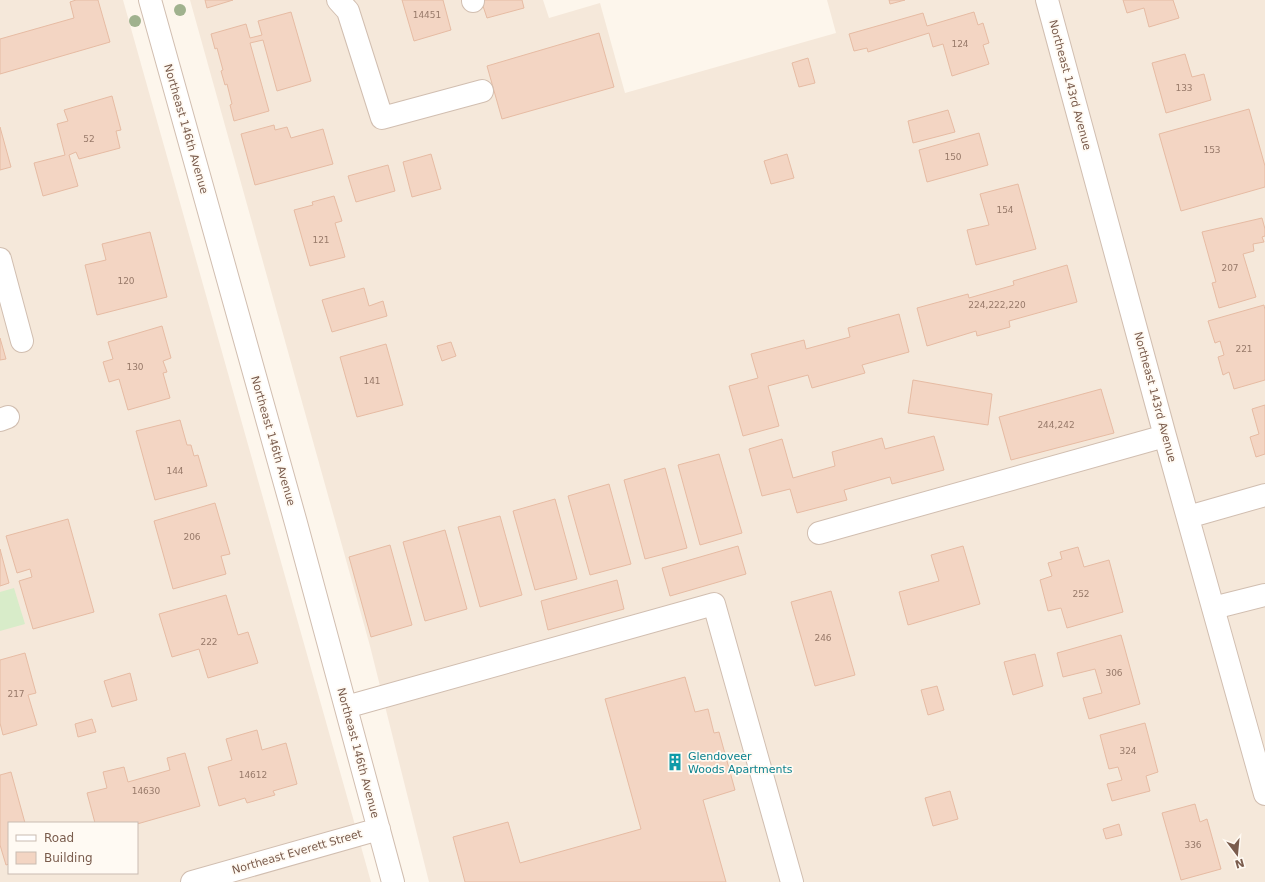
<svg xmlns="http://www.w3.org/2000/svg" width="1265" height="882" font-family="'DejaVu Sans',sans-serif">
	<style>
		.residential { fill: #f5e8da; fill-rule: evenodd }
		.green { fill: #d8ecc9 }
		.building { fill: #f3d5c3; stroke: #e6bba3 }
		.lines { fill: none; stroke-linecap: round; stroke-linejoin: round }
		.minor-casing { stroke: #d1beb0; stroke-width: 24 }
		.minor { stroke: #fff; stroke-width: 22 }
		.tree { fill: #a0b28e }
		.labels { text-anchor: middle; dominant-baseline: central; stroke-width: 3.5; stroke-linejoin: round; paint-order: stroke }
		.number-label { font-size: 9px; fill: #987a6a }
		.street-label { font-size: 11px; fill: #7a5c4d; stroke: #fffaf3 }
		.culture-label { font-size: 11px; fill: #0d838f; stroke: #fffaf3; text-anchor: start }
	</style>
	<rect width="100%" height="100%" fill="#fdf6ec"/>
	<path class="residential" d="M 0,0 L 123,0 L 371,882 L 0,882 ZM 9,823 L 137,823 L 137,873 L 9,873 Z
		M 190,0 L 543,0 L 549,18 L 600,3 L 625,93 L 836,33 L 827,0 L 1265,0 L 1265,882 L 429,882 L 370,646 Z"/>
	<path class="green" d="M 14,588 L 25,624 L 0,631 L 0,592 Z"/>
	<path class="building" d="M 76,0 L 98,0 L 110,42 L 0,74 L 0,39 L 74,18 L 70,2 Z
		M 205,0 L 233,0 L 207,8 Z
		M 402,0 L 443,0 L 451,30 L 414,41 Z
		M 481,0 L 522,0 L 524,8 L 487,18 Z
		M 889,0 L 905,0 L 890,4 Z
		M 1123,0 L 1173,0 L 1179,18 L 1149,27 L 1144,8 L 1127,13 Z
		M 291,12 L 311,81 L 277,91 L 263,40 L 250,43 L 269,111 L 234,121 L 230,105 L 232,104 L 227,84 L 225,85 L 221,71 L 223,70 L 217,48 L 215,49 L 211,34 L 246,24 L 250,38 L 262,35 L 258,21 Z
		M 974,12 L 978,25 L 983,23 L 989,43 L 983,45 L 989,64 L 952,76 L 943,44 L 933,47 L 929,33 L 868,52 L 867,48 L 854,51 L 849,34 L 923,13 L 927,26 Z
		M 599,33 L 614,87 L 502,119 L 487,66 Z
		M 1185,54 L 1192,77 L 1204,74 L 1211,100 L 1166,113 L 1152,63 Z
		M 808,58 L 815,83 L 799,87 L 792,63 Z
		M 112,96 L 121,130 L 116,131 L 120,148 L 79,159 L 76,152 L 69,155 L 78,186 L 43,196 L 34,163 L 65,155 L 57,124 L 68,121 L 64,110 Z
		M 1249,109 L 1265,166 L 1265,187 L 1181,211 L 1159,134 Z
		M 948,110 L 955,132 L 913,143 L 908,121 Z
		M 274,125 L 275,130 L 287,127 L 291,138 L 323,129 L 333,164 L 255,185 L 241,134 Z
		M 0,127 L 11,167 L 0,170 Z
		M 979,133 L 988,165 L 927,182 L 919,150 Z
		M 431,154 L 441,189 L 412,197 L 403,162 Z
		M 787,154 L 794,178 L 771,184 L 764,161 Z
		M 388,165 L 395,191 L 356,202 L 348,176 Z
		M 1018,184 L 1036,249 L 976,265 L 967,230 L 989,225 L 980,194 Z
		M 334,196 L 342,221 L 335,223 L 345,257 L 310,266 L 294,210 L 313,205 L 312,202 Z
		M 1262,218 L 1265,229 L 1265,236 L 1262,237 L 1264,242 L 1253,244 L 1254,251 L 1243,254 L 1256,297 L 1219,308 L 1212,283 L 1216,282 L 1202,232 Z
		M 150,232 L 167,297 L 97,315 L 85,265 L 106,260 L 102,244 Z
		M 1067,265 L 1077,302 L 1009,321 L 1010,327 L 977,336 L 976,331 L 927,346 L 917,308 L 968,294 L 969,298 L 1014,285 L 1013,281 Z
		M 364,288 L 369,306 L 383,301 L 387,316 L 332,332 L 322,300 Z
		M 1264,305 L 1265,310 L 1265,380 L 1234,389 L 1229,372 L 1223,375 L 1218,357 L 1224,355 L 1220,341 L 1215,343 L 1208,321 Z
		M 899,314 L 909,352 L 862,365 L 865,373 L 812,388 L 808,375 L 768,386 L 779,426 L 743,436 L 729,386 L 758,378 L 751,354 L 804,340 L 806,349 L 850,337 L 848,328 Z
		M 162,326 L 171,358 L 163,361 L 167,372 L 163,373 L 170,398 L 128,410 L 119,379 L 109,382 L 103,362 L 113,359 L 108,342 Z
		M 0,338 L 6,359 L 0,360 Z
		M 451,342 L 456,356 L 442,361 L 437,346 Z
		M 386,344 L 403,405 L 357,417 L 340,357 Z
		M 913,380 L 992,394 L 988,425 L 908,413 Z
		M 1101,389 L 1114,433 L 1011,460 L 999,417 Z
		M 1265,405 L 1265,454 L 1256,457 L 1250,437 L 1259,434 L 1252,409 Z
		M 180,420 L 187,445 L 191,445 L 194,456 L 198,455 L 207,486 L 155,500 L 136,431 Z
		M 934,436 L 944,470 L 892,484 L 890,477 L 844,490 L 847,500 L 797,513 L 790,489 L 762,496 L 749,449 L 782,439 L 793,478 L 835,466 L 832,452 L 882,438 L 885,449 Z
		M 719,454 L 742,533 L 700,545 L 678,465 Z
		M 665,468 L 687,548 L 645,559 L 624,480 Z
		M 609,484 L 631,564 L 590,575 L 568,496 Z
		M 555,499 L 577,579 L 535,590 L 513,511 Z
		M 215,503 L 230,554 L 221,556 L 226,574 L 173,589 L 154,521 Z
		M 500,516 L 522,595 L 480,607 L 458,527 Z
		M 68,519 L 94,612 L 33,629 L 19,581 L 32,577 L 30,569 L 17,573 L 6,536 Z
		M 445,530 L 467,609 L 425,621 L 403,542 Z
		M 390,545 L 412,625 L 371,637 L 349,557 Z
		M 738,546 L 746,574 L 670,596 L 662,568 Z
		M 963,546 L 980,604 L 908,625 L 899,592 L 939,581 L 931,555 Z
		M 1078,547 L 1084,567 L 1109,560 L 1123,612 L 1067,628 L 1061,608 L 1048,611 L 1040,580 L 1052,576 L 1048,563 L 1062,559 L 1060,552 Z
		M 0,549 L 9,583 L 0,586 Z
		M 617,580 L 624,609 L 548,630 L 541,601 Z
		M 831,591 L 855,675 L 815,686 L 791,602 Z
		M 226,595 L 238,635 L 248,632 L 258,663 L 208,678 L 199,649 L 172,657 L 159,614 Z
		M 1121,635 L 1140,704 L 1089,719 L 1083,698 L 1102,693 L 1095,669 L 1063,677 L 1057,653 Z
		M 25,653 L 36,693 L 28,695 L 37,725 L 3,735 L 0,723 L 0,660 Z
		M 1035,654 L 1043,686 L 1013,695 L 1004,662 Z
		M 130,673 L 137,700 L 112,707 L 104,681 Z
		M 685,677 L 695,712 L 708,709 L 714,733 L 719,732 L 735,790 L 703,800 L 726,882 L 465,882 L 453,837 L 508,822 L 520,863 L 641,829 L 605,699 Z
		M 937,686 L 944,710 L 928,715 L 921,690 Z
		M 92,719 L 96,732 L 78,737 L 75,724 Z
		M 1145,723 L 1158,772 L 1146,776 L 1150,791 L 1112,801 L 1107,784 L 1122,780 L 1118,767 L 1109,769 L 1100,735 Z
		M 257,730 L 262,750 L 286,743 L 297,784 L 273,791 L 275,795 L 247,803 L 245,798 L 219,806 L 208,767 L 232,760 L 226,739 Z
		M 185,753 L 200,806 L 137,824 L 95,823 L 87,793 L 107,788 L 103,772 L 124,767 L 128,782 L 170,770 L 167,758 Z
		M 11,772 L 25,823 L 9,823 L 9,864 L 6,865 L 0,845 L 0,775 Z
		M 950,791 L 958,819 L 933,826 L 925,798 Z
		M 1195,804 L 1200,822 L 1207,819 L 1221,869 L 1181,880 L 1162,813 Z
		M 1119,824 L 1122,835 L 1106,839 L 1103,829 Z"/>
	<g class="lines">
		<g class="minor-casing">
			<path id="minor" d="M 150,0 L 296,523 L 393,882
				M 338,0 L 348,11 L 382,118 L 482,91
				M 473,0 L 473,1
				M 1047,0 L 1165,436 L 1265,794
				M 0,259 L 22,341
				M 0,420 L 8,417
				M 1188,517 L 1265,495
				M 819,533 L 1165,436
				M 1213,608 L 1265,595
				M 346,707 L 714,604 L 792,882
				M 192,882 L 379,829"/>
		</g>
		<use href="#minor" class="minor"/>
	</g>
	<g class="tree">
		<circle cx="180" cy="10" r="6"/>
		<circle cx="135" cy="21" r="6"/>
	</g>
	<defs>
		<g id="building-bare" transform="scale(1.38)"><path d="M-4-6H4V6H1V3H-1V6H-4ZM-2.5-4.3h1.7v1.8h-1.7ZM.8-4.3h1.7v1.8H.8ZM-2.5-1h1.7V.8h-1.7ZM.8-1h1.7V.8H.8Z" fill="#0f9aa8" stroke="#fffaf3" stroke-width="2.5" paint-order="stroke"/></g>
	</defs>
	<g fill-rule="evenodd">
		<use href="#building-bare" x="675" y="762"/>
	</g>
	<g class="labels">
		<g class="number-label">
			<text x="427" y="15">14451</text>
			<text x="960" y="44">124</text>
			<text x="1184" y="88">133</text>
			<text x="89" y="139">52</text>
			<text x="1212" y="150">153</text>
			<text x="953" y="157">150</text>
			<text x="1005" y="210">154</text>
			<text x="321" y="240">121</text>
			<text x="1230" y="268">207</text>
			<text x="126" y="281">120</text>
			<text x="997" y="305">224,222,220</text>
			<text x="1244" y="349">221</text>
			<text x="135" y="367">130</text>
			<text x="372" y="381">141</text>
			<text x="1056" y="425">244,242</text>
			<text x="175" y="471">144</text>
			<text x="192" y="537">206</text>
			<text x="1081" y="594">252</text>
			<text x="823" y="638">246</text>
			<text x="209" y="642">222</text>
			<text x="1114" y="673">306</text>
			<text x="16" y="694">217</text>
			<text x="1128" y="751">324</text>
			<text x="253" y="775">14612</text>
			<text x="146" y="791">14630</text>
			<text x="1193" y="845">336</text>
		</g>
		<g class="street-label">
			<text transform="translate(1070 85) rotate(75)">Northeast 143rd Avenue</text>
			<text transform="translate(186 129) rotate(74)">Northeast 146th Avenue</text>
			<text transform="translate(1155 397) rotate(75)">Northeast 143rd Avenue</text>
			<text transform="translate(273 441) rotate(74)">Northeast 146th Avenue</text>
			<text transform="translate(358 753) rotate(75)">Northeast 146th Avenue</text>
			<text transform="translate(297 852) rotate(-16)">Northeast Everett Street</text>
		</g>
		<g class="culture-label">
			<text x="688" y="756">Glendoveer<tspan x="688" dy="13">Woods Apartments</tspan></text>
		</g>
	</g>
	<rect x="8" y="822" width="130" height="52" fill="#fffaf3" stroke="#cabbb1"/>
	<rect x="16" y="835" width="20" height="6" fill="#ffffff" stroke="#cabbb1"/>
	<text x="44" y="842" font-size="12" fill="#7a5c4d">Road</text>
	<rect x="16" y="852" width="20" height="12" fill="#f3d5c3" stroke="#cabbb1"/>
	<text x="44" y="862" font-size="12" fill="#7a5c4d">Building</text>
	<g transform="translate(1237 854) rotate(164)" stroke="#fffaf3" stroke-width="3" paint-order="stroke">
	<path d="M0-3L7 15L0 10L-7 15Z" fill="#7a5c4d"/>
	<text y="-6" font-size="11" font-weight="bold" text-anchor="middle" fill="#7a5c4d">N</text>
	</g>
</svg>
